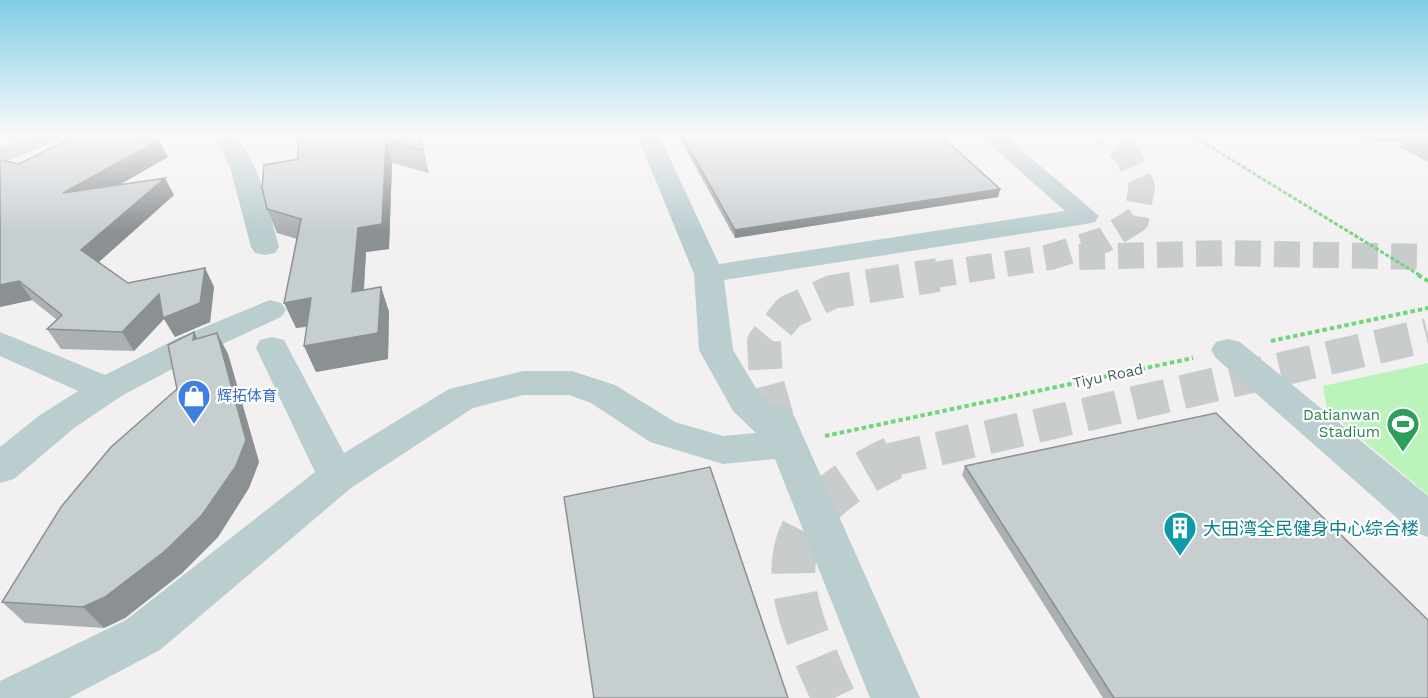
<svg xmlns="http://www.w3.org/2000/svg" width="1428" height="698" font-family="'Work Sans','Noto Sans SC',sans-serif">
	<style>
		.green { fill: #bbf4bb }
		.lines { fill: none; stroke-linecap: round; stroke-linejoin: round }
		.minor-tunnel-far2 { stroke: #c8cccd; stroke-width: 26; stroke-dasharray: 26 13; stroke-linecap: butt }
		.minor-tunnel-far1 { stroke: #c8cccd; stroke-width: 34; stroke-dasharray: 34 16; stroke-linecap: butt }
		.minor-tunnel { stroke: #c8cccd; stroke-width: 44; stroke-dasharray: 44 22; stroke-linecap: butt }
		.path-far1 { stroke: #6fd67c; stroke-width: 3; stroke-dasharray: 4 2; stroke-linecap: butt }
		.path { stroke: #6fd67c; stroke-width: 4; stroke-dasharray: 4.5 3; stroke-linecap: butt }
		.minor { fill: #bacdcf; fill-rule: evenodd }
		.wall { fill: #abb1b3 }
		.shaded-wall { fill: #8b9092 }
		.building { fill: #c7ced0; stroke: #8b9092; stroke-width: 1.5 }
		.labels { text-anchor: middle; dominant-baseline: central; stroke-width: 4.5; stroke-linejoin: round; paint-order: stroke }
		.street-label { font-size: 15px; fill: #465e60; stroke: #fff }
		.shop-label { font-size: 15px; fill: #366cbe; stroke: #fff; text-anchor: start }
		.leisure-label { font-size: 15px; fill: #27864d; stroke: #fff; text-anchor: end }
		.near-culture-label { font-size: 18px; fill: #0d838f; stroke: #fff; text-anchor: start }
	</style>
	<rect width="100%" height="100%" fill="#f3f0f1"/>
	<path class="green" d="M 1428,363 L 1428,495 L 1327,410 L 1323,386 Z"/>
	<g class="lines">
		<path class="minor-tunnel-far2" d="M 1079,257 L 1227,253 L 1428,257
			M 929,276 L 1050,257 L 1104,240 L 1136,220 L 1142,186 L 1128,155 L 1105,135"/>
		<path class="minor-tunnel-far1" d="M 777,418 L 766,379 L 764,342 L 789,312 L 832,292 L 938,275
			M 890,460 L 1428,335"/>
		<path class="minor-tunnel" d="M 834,698 C 781,584 761,520 893,458"/>
		<path class="path-far1" d="M 1191,135 L 1421,276"/>
		<path class="path" d="M 1418,275 L 1428,281
			M 1271,341 L 1428,308
			M 825,436 L 1193,358"/>
		<path class="minor" d="M 33,135 L 63,135 L 60,140 L 0,164 L 0,148 Z
			M 211,135 L 234,135 C 261,163 268,210 279,247 L 275,253 L 265,255 L 255,253 L 251,247 L 231,171 L 220,146 Z
			M 637,135 L 659,135 L 719,264 L 1065,211 L 979,135 L 1004,135 L 1099,216 L 1095,222 L 1086,224 L 724,280 L 733,350 L 759,393 L 773,406 L 777,405 L 790,409 L 795,418 L 920,698 L 870,698 L 775,459 L 723,464 L 650,442 L 591,403 L 569,395 L 523,395 L 473,408 L 351,488 L 160,650 L 69,698 L 0,698 L 0,681 L 126,620 L 315,472 L 256,348 L 260,340 L 272,337 L 284,340 L 344,453 L 449,389 L 523,371 L 572,371 L 615,385 L 675,422 L 723,436 L 756,433 L 733,411 L 699,350 L 694,274 Z
			M 270,300 L 281,303 L 286,310 L 281,317 L 201,354 L 123,395 L 74,428 L 14,479 L 0,483 L 0,447 L 40,415 L 78,391 L 0,356 L 0,332 L 105,375 L 178,338 Z
			M 1228,339 L 1240,342 L 1428,496 L 1428,537 L 1413,532 L 1216,358 L 1211,350 L 1216,342 Z"/>
	</g>
	<path class="wall" d="M 298,135 L 420,135 L 429,173 L 392,163 L 389,249 L 366,252 L 364,290 L 381,287 L 389,312 L 388,359 L 316,372 L 304,346 L 307,327 L 296,328 L 297,239 L 277,233 L 267,209 L 298,159 Z
		M 678,135 L 940,135 L 1000,189 L 998,197 L 735,238 Z
		M 1360,135 L 1428,135 L 1428,162 L 1400,147 L 1402,142 L 1360,140 Z
		M 168,157 L 120,184 L 174,195 L 99,262 L 128,283 L 205,268 L 214,287 L 210,322 L 175,337 L 164,319 L 134,351 L 61,349 L 47,329 L 57,320 L 32,300 L 0,307 L 0,160 L 19,164 Z
		M 217,333 L 228,354 L 259,462 L 249,488 L 218,537 L 182,573 L 125,618 L 104,628 L 25,623 L 2,602 L 177,389 L 198,339 Z
		M 965,466 L 1428,698 L 1103,698 L 962,475 Z"/>
	<path class="shaded-wall" d="M 159,140 L 168,157 L 74,211 L 63,193 Z
		M 386,140 L 392,163 L 389,249 L 366,252 L 362,317 L 352,292 L 358,228 Z
		M 165,178 L 174,195 L 92,268 L 81,250 Z
		M 1000,189 L 998,197 L 735,238 L 735,230 Z
		M 205,268 L 214,287 L 210,322 L 175,337 L 164,319 L 134,351 L 122,332 L 159,294 Z
		M 19,281 L 32,300 L 0,307 L 0,285 Z
		M 381,287 L 389,312 L 388,359 L 316,372 L 304,346 Z
		M 311,298 L 322,324 L 296,328 L 284,303 Z
		M 194,332 L 206,354 L 193,340 Z
		M 217,333 L 228,354 L 259,462 L 249,488 L 218,537 L 182,573 L 125,618 L 104,628 L 83,607 Z"/>
	<path class="building" d="M 77,135 L 125,135 L 159,140 L 63,193 L 165,178 L 81,250 L 128,283 L 205,268 L 200,303 L 163,318 L 159,294 L 122,332 L 47,329 L 62,315 L 19,281 L 0,285 L 0,160 L 19,164 Z
		M 298,135 L 420,135 L 423,150 L 386,140 L 382,224 L 358,228 L 352,292 L 381,287 L 378,333 L 304,346 L 311,298 L 284,303 L 301,219 L 267,209 L 262,188 L 264,165 L 298,159 Z
		M 682,135 L 940,135 L 1000,189 L 735,230 Z
		M 194,332 L 193,340 L 217,333 L 246,440 L 236,466 L 202,515 L 165,551 L 105,597 L 83,607 L 2,602 L 61,507 L 111,447 L 177,389 L 168,345 Z
		M 1216,413 L 1428,620 L 1428,698 L 1114,698 L 965,466 Z
		M 710,467 L 788,698 L 594,698 L 564,497 Z"/>
	<linearGradient id="sky" x2="0" y2="1"><stop stop-color="#80cee6"/><stop offset="0.58" stop-color="#faf8f9"/><stop offset="1" stop-color="#faf8f9" stop-opacity="0"/></linearGradient>
	<rect width="1428" height="232" fill="url(#sky)"/>
	<defs>
		<g id="shop-pin" transform="scale(1.725)"><path d="M0 17L-7.5 6A9.5 9.5 0 1 1 7.5 6Z" fill="#3f7fe0" stroke="#fff"/><path d="M-5-2.5h2.3a2.7 3.5 0 0 1 5.4 0H5L5.5 6h-11ZM-1.5-2.5h3a1.5 2.3 0 0 0-3 0Z" fill="#fff"/></g>
		<g id="stadium-pin" transform="scale(1.725)"><path d="M0 17L-7.5 6A9.5 9.5 0 1 1 7.5 6Z" fill="#2e9e5b" stroke="#fff"/><path d="M0-5a6.5 5 0 1 0 0 10a6.5 5 0 1 0 0-10ZM-3.5-1.8h7v3.6h-7Z" fill="#fff"/></g>
		<g id="building-pin" transform="scale(1.725)"><path d="M0 17L-7.5 6A9.5 9.5 0 1 1 7.5 6Z" fill="#0f9aa8" stroke="#fff"/><path d="M-4-6H4V6H1V3H-1V6H-4ZM-2.5-4.3h1.7v1.8h-1.7ZM.8-4.3h1.7v1.8H.8ZM-2.5-1h1.7V.8h-1.7ZM.8-1h1.7V.8H.8Z" fill="#fff"/></g>
	</defs>
	<g fill-rule="evenodd">
		<use href="#shop-pin" x="194" y="396"/>
		<use href="#stadium-pin" x="1403" y="424"/>
		<use href="#building-pin" x="1180" y="528"/>
	</g>
	<g class="labels">
		<g class="street-label">
			<text transform="translate(1108 376) rotate(-12)">Tiyu Road</text>
		</g>
		<g class="shop-label">
			<text x="217" y="396">辉拓体育</text>
		</g>
		<g class="leisure-label">
			<text x="1380" y="415">Datianwan<tspan x="1380" dy="17">Stadium</tspan></text>
		</g>
		<g class="near-culture-label">
			<text x="1203" y="528">大田湾全民健身中心综合楼</text>
		</g>
	</g>
</svg>
